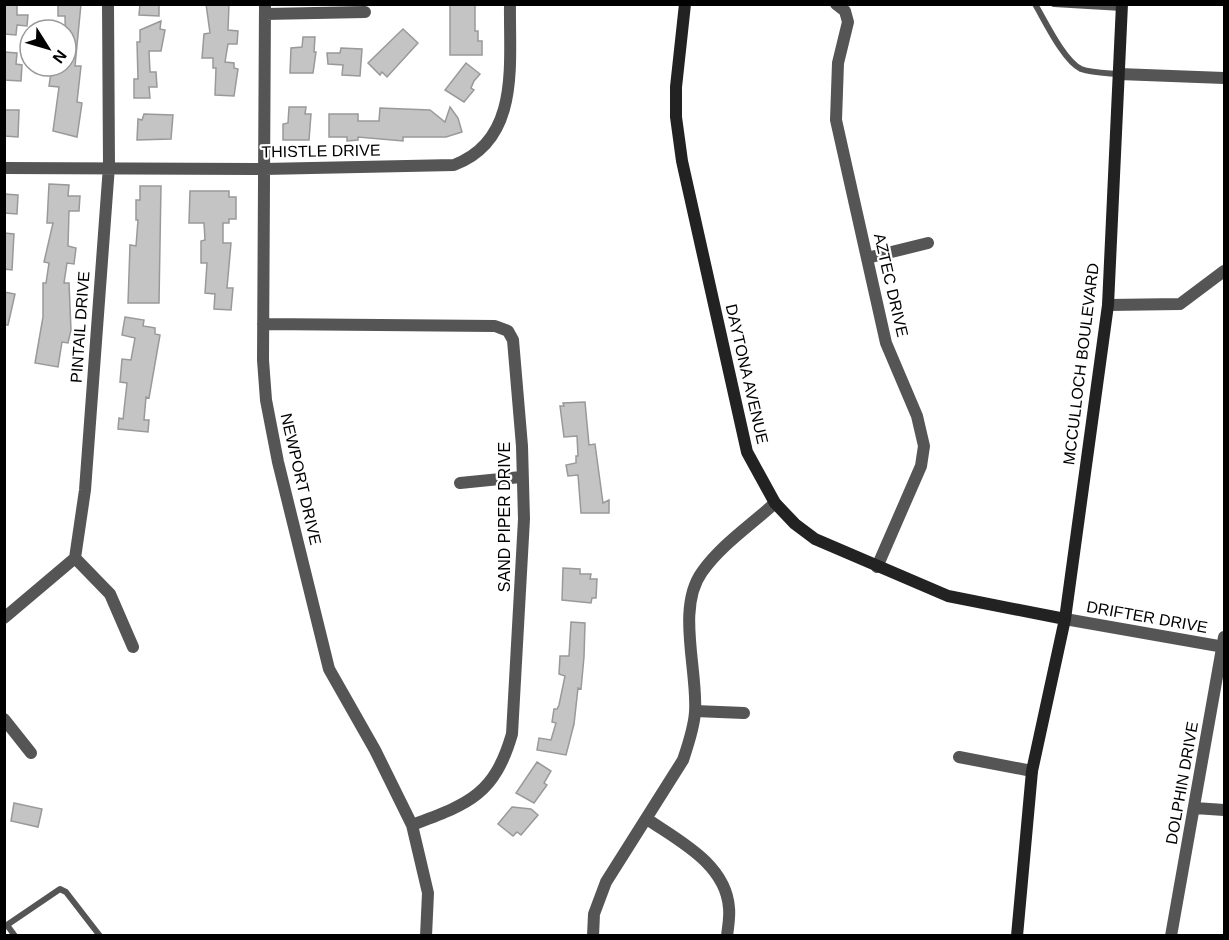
<svg xmlns="http://www.w3.org/2000/svg" width="1229" height="940" font-family="Arial,sans-serif">
	<style>
		.building { fill: #c4c4c4; stroke: #999; stroke-width: 1.5 }
		.lines { fill: none; stroke-linecap: round; stroke-linejoin: round }
		.lane { stroke: #555; stroke-width: 6 }
		.street { stroke: #555; stroke-width: 12 }
		.secondary { stroke: #222; stroke-width: 12 }
		.labels { text-anchor: middle; dominant-baseline: central; stroke-width: 4.5; stroke-linejoin: round; paint-order: stroke }
		.street-label { font-size: 16px; fill: #000; stroke: #fff }
	</style>
	<rect width="100%" height="100%" fill="#fff"/>
	<path class="building" d="M 4,4 L 17,4 L 17,15 L 28,15 L 27,26 L 17,25 L 16,35 L 4,34 Z
		M 63,4 L 81,4 L 75,66 L 81,66 L 77,102 L 82,103 L 77,137 L 53,131 L 59,87 L 49,86 L 52,66 L 66,66 L 65,16 L 58,16 L 58,6 Z
		M 140,4 L 159,4 L 159,16 L 139,15 Z
		M 206,4 L 229,4 L 228,30 L 238,31 L 237,44 L 228,44 L 225,62 L 234,63 L 234,68 L 238,69 L 234,96 L 215,95 L 216,68 L 213,68 L 213,58 L 202,58 L 204,34 L 210,33 Z
		M 450,4 L 475,4 L 475,31 L 478,31 L 478,41 L 482,41 L 482,55 L 450,55 Z
		M 161,21 L 160,29 L 165,30 L 161,51 L 149,51 L 150,72 L 156,72 L 157,87 L 149,87 L 150,98 L 134,98 L 134,79 L 138,79 L 137,42 L 140,42 L 140,30 Z
		M 403,29 L 418,43 L 387,77 L 382,72 L 380,75 L 368,63 Z
		M 303,37 L 315,37 L 314,52 L 316,52 L 313,73 L 290,73 L 291,48 L 302,47 Z
		M 341,48 L 362,49 L 360,76 L 342,75 L 343,65 L 328,64 L 327,53 L 340,53 Z
		M 4,52 L 17,53 L 16,64 L 22,65 L 21,81 L 4,80 Z
		M 466,63 L 480,74 L 474,81 L 471,88 L 474,90 L 464,102 L 445,90 Z
		M 289,107 L 306,107 L 305,114 L 311,114 L 309,140 L 283,140 L 283,124 L 288,123 Z
		M 450,107 L 458,118 L 462,132 L 446,137 L 403,137 L 403,141 L 358,137 L 358,140 L 347,141 L 347,137 L 329,137 L 329,114 L 358,114 L 358,121 L 379,121 L 380,108 L 430,110 L 445,122 Z
		M 4,110 L 19,110 L 18,137 L 4,136 Z
		M 144,114 L 173,115 L 171,139 L 137,140 L 138,119 L 142,120 Z
		M 49,184 L 69,185 L 68,196 L 80,196 L 79,211 L 69,211 L 68,246 L 76,248 L 74,264 L 67,263 L 64,283 L 69,283 L 71,330 L 68,343 L 62,342 L 58,367 L 35,363 L 43,317 L 43,283 L 46,283 L 49,263 L 44,262 L 53,223 L 47,223 Z
		M 140,186 L 161,186 L 159,303 L 128,303 L 130,245 L 136,246 L 138,220 L 136,220 L 136,200 L 140,200 Z
		M 190,191 L 229,191 L 229,197 L 236,197 L 236,219 L 229,219 L 229,223 L 223,223 L 223,243 L 231,243 L 227,288 L 233,288 L 231,310 L 214,309 L 215,294 L 205,293 L 207,263 L 201,263 L 201,241 L 205,240 L 204,223 L 189,223 Z
		M 4,194 L 18,195 L 17,214 L 4,213 Z
		M 4,233 L 14,234 L 12,270 L 4,269 Z
		M 4,292 L 15,294 L 8,325 L 4,325 Z
		M 125,317 L 144,320 L 143,326 L 155,328 L 155,334 L 160,335 L 149,398 L 146,397 L 144,420 L 149,420 L 148,432 L 118,429 L 119,418 L 123,419 L 127,383 L 120,382 L 122,359 L 131,360 L 135,338 L 122,335 Z
		M 585,402 L 589,445 L 595,444 L 603,503 L 609,500 L 609,513 L 581,513 L 578,475 L 568,476 L 566,465 L 576,463 L 576,456 L 578,456 L 577,436 L 564,437 L 560,406 L 564,406 L 563,403 Z
		M 563,568 L 580,569 L 580,574 L 591,574 L 590,579 L 597,579 L 596,598 L 592,598 L 591,603 L 562,600 Z
		M 571,622 L 585,623 L 584,657 L 581,689 L 578,688 L 574,724 L 566,755 L 537,750 L 539,738 L 551,740 L 556,723 L 552,722 L 554,709 L 557,709 L 559,705 L 565,676 L 559,674 L 560,656 L 569,656 Z
		M 537,762 L 551,771 L 544,783 L 547,785 L 534,803 L 516,793 Z
		M 14,803 L 42,809 L 38,827 L 11,821 Z
		M 512,807 L 531,809 L 538,815 L 521,835 L 517,832 L 513,836 L 498,824 Z"/>
	<g class="lines">
		<path class="lane" d="M 1035,4 C 1045,21 1064,61 1081,69 C 1092,73 1106,73 1118,74
			M 1054,4 L 1122,8
			M 7,925 L 15,936
			M 4,927 L 60,889 L 66,892 L 100,936"/>
		<path class="street" d="M 265,4 L 263,360 L 266,400 L 278,462 L 329,669 L 375,750 L 412,825 L 428,893 L 426,936
			M 836,4 L 845,11 L 848,22 L 838,63 L 836,120 L 886,343 L 917,416 L 924,446 L 921,466 L 877,567
			M 265,14 L 365,12
			M 1119,74 L 1224,78
			M 4,168 L 264,169 L 454,165 C 521,140 509,63 510,4
			M 867,258 L 928,243
			M 1108,305 L 1180,304 L 1224,271
			M 263,324 L 495,326 L 508,331 L 513,340 L 522,446 L 524,519 L 512,734 C 494,796 468,804 412,825
			M 460,483 L 521,477
			M 75,558 L 110,594 L 133,647
			M 4,618 L 75,558 L 85,490 L 109,166 L 108,4
			M 1065,619 L 1224,647
			M 695,711 L 744,713
			M 4,719 L 31,753
			M 959,757 L 1032,771
			M 1195,808 L 1224,810
			M 647,819 C 679,841 726,864 729,908 C 730,917 728,927 727,936
			M 593,936 L 594,914 L 606,882 L 683,760 C 688,745 694,728 695,712 C 698,671 676,608 702,572 C 721,545 751,525 775,503
			M 1171,936 L 1224,637"/>
		<path class="secondary" d="M 685,4 L 676,87 L 676,117 L 682,161 L 747,452 L 775,503 L 795,524 L 815,539 L 948,596 L 1065,619
			M 1017,936 L 1032,771 L 1065,619 L 1108,305 L 1122,4"/>
	</g>
	<g class="labels">
		<g class="street-label">
			<text transform="translate(321 151) rotate(-1)">THISTLE DRIVE</text>
			<text transform="translate(891 285) rotate(77)">AZTEC DRIVE</text>
			<text transform="translate(80 327) rotate(-86)">PINTAIL DRIVE</text>
			<text transform="translate(1081 364) rotate(-83)">MCCULLOCH BOULEVARD</text>
			<text transform="translate(747 374) rotate(77)">DAYTONA AVENUE</text>
			<text transform="translate(301 479) rotate(77)">NEWPORT DRIVE</text>
			<text transform="translate(504 517) rotate(-90)">SAND PIPER DRIVE</text>
			<text transform="translate(1147 617) rotate(10)">DRIFTER DRIVE</text>
			<text transform="translate(1182 783) rotate(-80)">DOLPHIN DRIVE</text>
		</g>
	</g>
	<rect width="1229" height="940" fill="none" stroke="#000000" stroke-width="12"/>
	<g transform="translate(48 48) rotate(127)"><circle r="28" fill="#ffffff" stroke="#999999" stroke-width="1.5"/>
	<path d="M0-4.5L10 22L0 15L-10 22Z" fill="#000000"/>
	<text y="-9" font-size="16" font-weight="bold" text-anchor="middle" fill="#000000">N</text>
	</g>
</svg>
